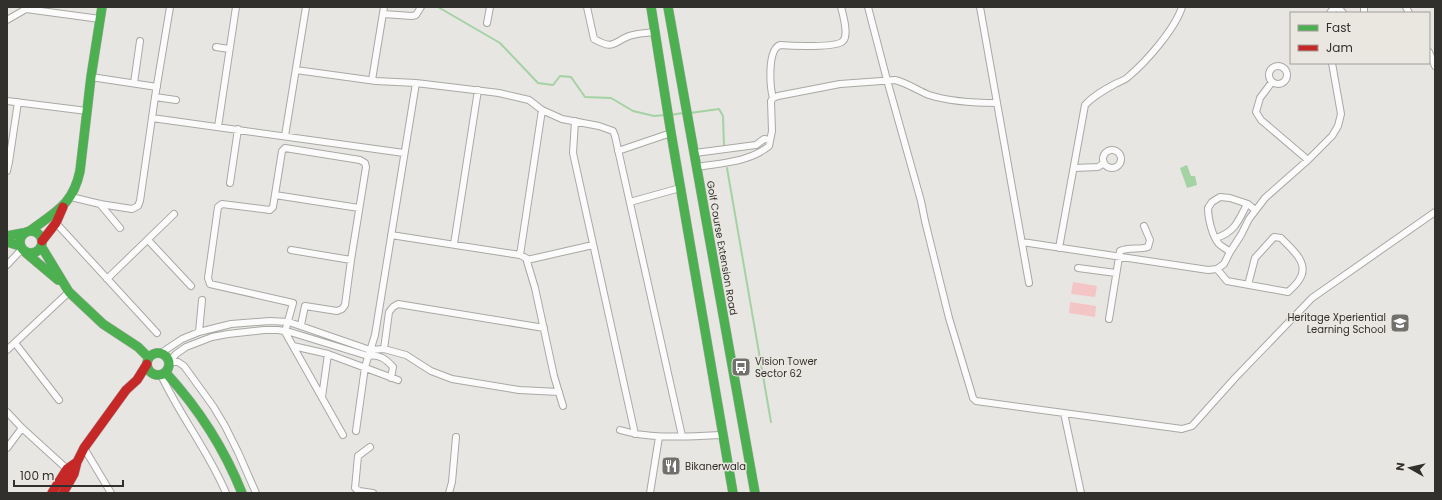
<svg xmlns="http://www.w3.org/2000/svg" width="1442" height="500" font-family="Poppins,sans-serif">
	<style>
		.green { fill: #f4c5c5 }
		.water { fill: #a3d2a3 }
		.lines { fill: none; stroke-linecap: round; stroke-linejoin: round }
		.stream { stroke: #a3d2a3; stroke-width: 2 }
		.street-casing { stroke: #a9a8a5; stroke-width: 8 }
		.fast-casing { stroke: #a9a8a5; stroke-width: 10 }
		.jam-casing { stroke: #a9a8a5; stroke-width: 10 }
		.street { stroke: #fcfbfb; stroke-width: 6 }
		.fast { stroke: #4caf50; stroke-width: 9 }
		.jam { stroke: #c62828; stroke-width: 9 }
		.labels { text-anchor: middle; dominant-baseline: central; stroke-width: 3; stroke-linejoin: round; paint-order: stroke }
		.street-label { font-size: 10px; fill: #31302d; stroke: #eae7e1 }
		.poi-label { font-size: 10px; fill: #31302d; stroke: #eae7e1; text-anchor: start }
	</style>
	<rect width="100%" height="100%" fill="#e8e6e3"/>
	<path class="green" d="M 1073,282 L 1097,286 L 1095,297 L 1071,294 Z
		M 1070,302 L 1096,306 L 1095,317 L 1069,313 Z"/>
	<path class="water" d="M 1187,165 L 1191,176 L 1195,176 L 1197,185 L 1187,188 L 1180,168 Z"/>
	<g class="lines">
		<path class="stream" d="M 438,7 L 500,43 L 538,83 L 553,85 L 560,76 L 571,77 L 585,97 L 611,98 L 633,111 L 654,116 L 665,115
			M 690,113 L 719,109 L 723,116 L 724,146
			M 670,115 L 683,113
			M 727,168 L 771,422"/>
		<g class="street-casing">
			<path id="street" d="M 587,7 L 594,39 C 614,50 612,43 629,36 C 637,33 647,33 655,32
				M 868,7 L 887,80 L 921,201 L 925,221 L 949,318 L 971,391 L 973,398 L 976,401 L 1182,429 L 1192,426 L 1235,378 L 1312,298 L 1435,212
				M 980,7 L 1029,283
				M 1364,7 L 1364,13
				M 1406,7 L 1409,13
				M 1330,13 C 1333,7 1339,7 1343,13
				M 383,14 L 412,16 L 416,15 L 421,7
				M 7,20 L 26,9 L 100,19
				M 487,23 L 490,7
				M 216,47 L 229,49
				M 1429,52 L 1435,66
				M1269 75a9 9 0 1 1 18 0a9 9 0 1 1-18 0Z
				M 296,70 L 376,81 L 416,83 L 499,93 L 529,100 L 542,110 L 562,119 L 599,126 L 613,131 L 615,136 L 682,436
				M 91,77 L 157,87
				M 372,80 L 384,7
				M 1272,82 L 1260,98 L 1256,112 L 1261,120 L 1308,160
				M 134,83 L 140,41
				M 155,97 L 176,100
				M 773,98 C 770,87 767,50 780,45 C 791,46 837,48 843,41 C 849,35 843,15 841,7
				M 7,101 L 87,111
				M 152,118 L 404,153
				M 575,121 L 573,153 L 635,434
				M 218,127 L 236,7
				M 285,136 L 306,7
				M1103 159a9 9 0 1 1 18 0a9 9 0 1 1-18 0Z
				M 618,151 L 671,133
				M 695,153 L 756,145 L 764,139 L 770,140
				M 697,167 C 721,163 750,162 769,146 L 772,131 L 771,101 L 773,98 L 778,96 L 840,84 L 895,80 C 907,83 917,90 929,95 C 951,102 975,103 997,103
				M 1074,168 L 1098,167 L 1104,163
				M 7,171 L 9,162 L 18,102
				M 230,183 L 238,129
				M 275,195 L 359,208
				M 71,197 L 100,204 L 132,209 L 138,206 L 140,201 L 155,97 L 170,7
				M 630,202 L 680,188
				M 100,204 L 120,228
				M 56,223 L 157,333
				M 391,235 L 520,255 L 526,258 L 535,288 L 554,376 L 563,406
				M 1216,238 C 1235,232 1239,220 1247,204
				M 148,240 L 191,286
				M 1022,242 L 1208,270 L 1217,269 L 1224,264 L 1230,252 L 1241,235 L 1249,219 L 1265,198 L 1308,160 L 1332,136 L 1338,126 L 1341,114 L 1332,63
				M 454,244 L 478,90
				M 1059,248 L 1085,105 C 1093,96 1104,90 1115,84 C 1119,82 1125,80 1128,77 C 1146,62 1175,29 1182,7
				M 291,250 L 351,260
				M 1230,252 C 1227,249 1222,247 1219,244 C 1212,236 1208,218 1208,208 L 1212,202 L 1220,197 L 1230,198 L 1248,204 L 1255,210
				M 520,255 L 542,110
				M 527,260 L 593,245
				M 7,265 L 22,249
				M 1078,268 L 1116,273
				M 1217,269 L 1227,281 L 1288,292 C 1292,288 1296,285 1299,280 C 1311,263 1291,249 1281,238 L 1274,237 L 1255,258 L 1248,285
				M 107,279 L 174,214
				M 1109,319 L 1120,251 C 1129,247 1139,250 1148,247 L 1150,240 L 1144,226
				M 301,325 L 305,306 L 337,311 L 342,309 L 345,305 L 351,260 L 366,167 L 365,163 L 360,160 L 285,148 L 282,151 L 273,207 L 270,210 L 222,204 L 218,207 L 208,278 L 210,284 L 293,303 L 285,332 L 343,435
				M 199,332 L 202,300
				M 15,343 L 59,400
				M 293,346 L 328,354 L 398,380
				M 384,349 L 389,312 L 393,307 L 398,304 L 544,328
				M 7,350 L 69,292
				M 161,353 L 182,339 L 199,332 L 231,324 L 270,321 L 289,322 L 370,350 L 384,349 L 406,355 L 431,371 L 452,379 L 519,390 L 559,392
				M 169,362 L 176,354 L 186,347 L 212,337 L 228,334 L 264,330 L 278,330 L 290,332 L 368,356 C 379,354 386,359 393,367 L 391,378
				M 169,362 L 178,362 L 184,366 L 213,406 L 225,426 L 238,452 L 256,493
				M 161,375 C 180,416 209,452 226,493
				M 322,397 L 328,354
				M 7,412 L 22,428 L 67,469
				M 1064,413 L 1081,493
				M 620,430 C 653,440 689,436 723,435
				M 356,431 L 365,367 L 375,335 L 416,83
				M 370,447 L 358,456 L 355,488 L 359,491 L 373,493
				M 7,448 L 22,428
				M 84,448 L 111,493
				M 449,493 L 452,482 L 456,437
				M 650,493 L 659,437"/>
		</g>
		<g class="fast-casing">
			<path id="fast" d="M 651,7 L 671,133 L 733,493
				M 668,7 L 755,493
				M 31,230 C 57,211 73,204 80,171 L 91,77 L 102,7
				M20 242a11 11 0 1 1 22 0a11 11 0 1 1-22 0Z
				M 7,236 L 23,233
				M 7,242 L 20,246
				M 41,246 L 69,292 L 103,324 L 138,347 L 149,358
				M 26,253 L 58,280
				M147 364a11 11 0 1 1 22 0a11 11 0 1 1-22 0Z
				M 166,373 C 199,409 224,448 242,493"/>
		</g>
		<g class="jam-casing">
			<path id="jam" d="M 42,241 L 56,223 L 63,207
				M 52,493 L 67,469 L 77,462
				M 63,493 L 74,474 L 77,462 L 84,448 L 126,390 L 137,380 L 147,364"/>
		</g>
		<use href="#street" class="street"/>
		<use href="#fast" class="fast"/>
		<use href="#jam" class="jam"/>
	</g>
	<defs>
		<g id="school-square" transform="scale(1)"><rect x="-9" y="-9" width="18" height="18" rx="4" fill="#71706d" stroke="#eae7e1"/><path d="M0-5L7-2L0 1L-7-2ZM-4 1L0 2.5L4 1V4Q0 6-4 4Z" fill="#fff"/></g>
		<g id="bus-square" transform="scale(1)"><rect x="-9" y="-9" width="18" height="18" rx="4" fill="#71706d" stroke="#eae7e1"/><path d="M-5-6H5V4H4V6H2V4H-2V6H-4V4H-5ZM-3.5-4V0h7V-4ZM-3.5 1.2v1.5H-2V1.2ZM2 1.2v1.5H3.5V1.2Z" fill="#fff"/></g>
		<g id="restaurant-square" transform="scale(1)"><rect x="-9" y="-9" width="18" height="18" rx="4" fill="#71706d" stroke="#eae7e1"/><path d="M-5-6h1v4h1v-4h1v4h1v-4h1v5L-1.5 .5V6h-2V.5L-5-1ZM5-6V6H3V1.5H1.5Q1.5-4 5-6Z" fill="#fff"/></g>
	</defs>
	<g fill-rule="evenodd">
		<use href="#school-square" x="1400" y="323"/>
		<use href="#bus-square" x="741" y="367"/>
		<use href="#restaurant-square" x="671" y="466"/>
	</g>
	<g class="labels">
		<g class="street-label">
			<text transform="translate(722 248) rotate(80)">Golf Course Extension Road</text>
		</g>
		<g class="poi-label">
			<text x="1386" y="317" text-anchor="end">Heritage Xperiential<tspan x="1386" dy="12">Learning School</tspan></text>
			<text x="755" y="361">Vision Tower<tspan x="755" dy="12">Sector 62</tspan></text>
			<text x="685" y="466">Bikanerwala</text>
		</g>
	</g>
	<rect width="1442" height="500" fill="none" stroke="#31302d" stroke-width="16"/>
	<rect x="1290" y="12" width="140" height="52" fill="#eae7e1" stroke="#a09e99"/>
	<rect x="1298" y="25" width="20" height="6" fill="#4caf50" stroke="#a09e99"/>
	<text x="1326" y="32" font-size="12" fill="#31302d">Fast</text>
	<rect x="1298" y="45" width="20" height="6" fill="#c62828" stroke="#a09e99"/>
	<text x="1326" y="52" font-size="12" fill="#31302d">Jam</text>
	<g transform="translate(1410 468) rotate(278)" stroke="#eae7e1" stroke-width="3" paint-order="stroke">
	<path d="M0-3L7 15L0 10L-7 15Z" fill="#31302d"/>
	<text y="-6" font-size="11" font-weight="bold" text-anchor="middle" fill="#31302d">N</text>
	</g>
	<path d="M14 480v6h109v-6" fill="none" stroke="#31302d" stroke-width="2"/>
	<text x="20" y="480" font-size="12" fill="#31302d" stroke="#eae7e1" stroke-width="3" paint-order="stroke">100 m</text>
</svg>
